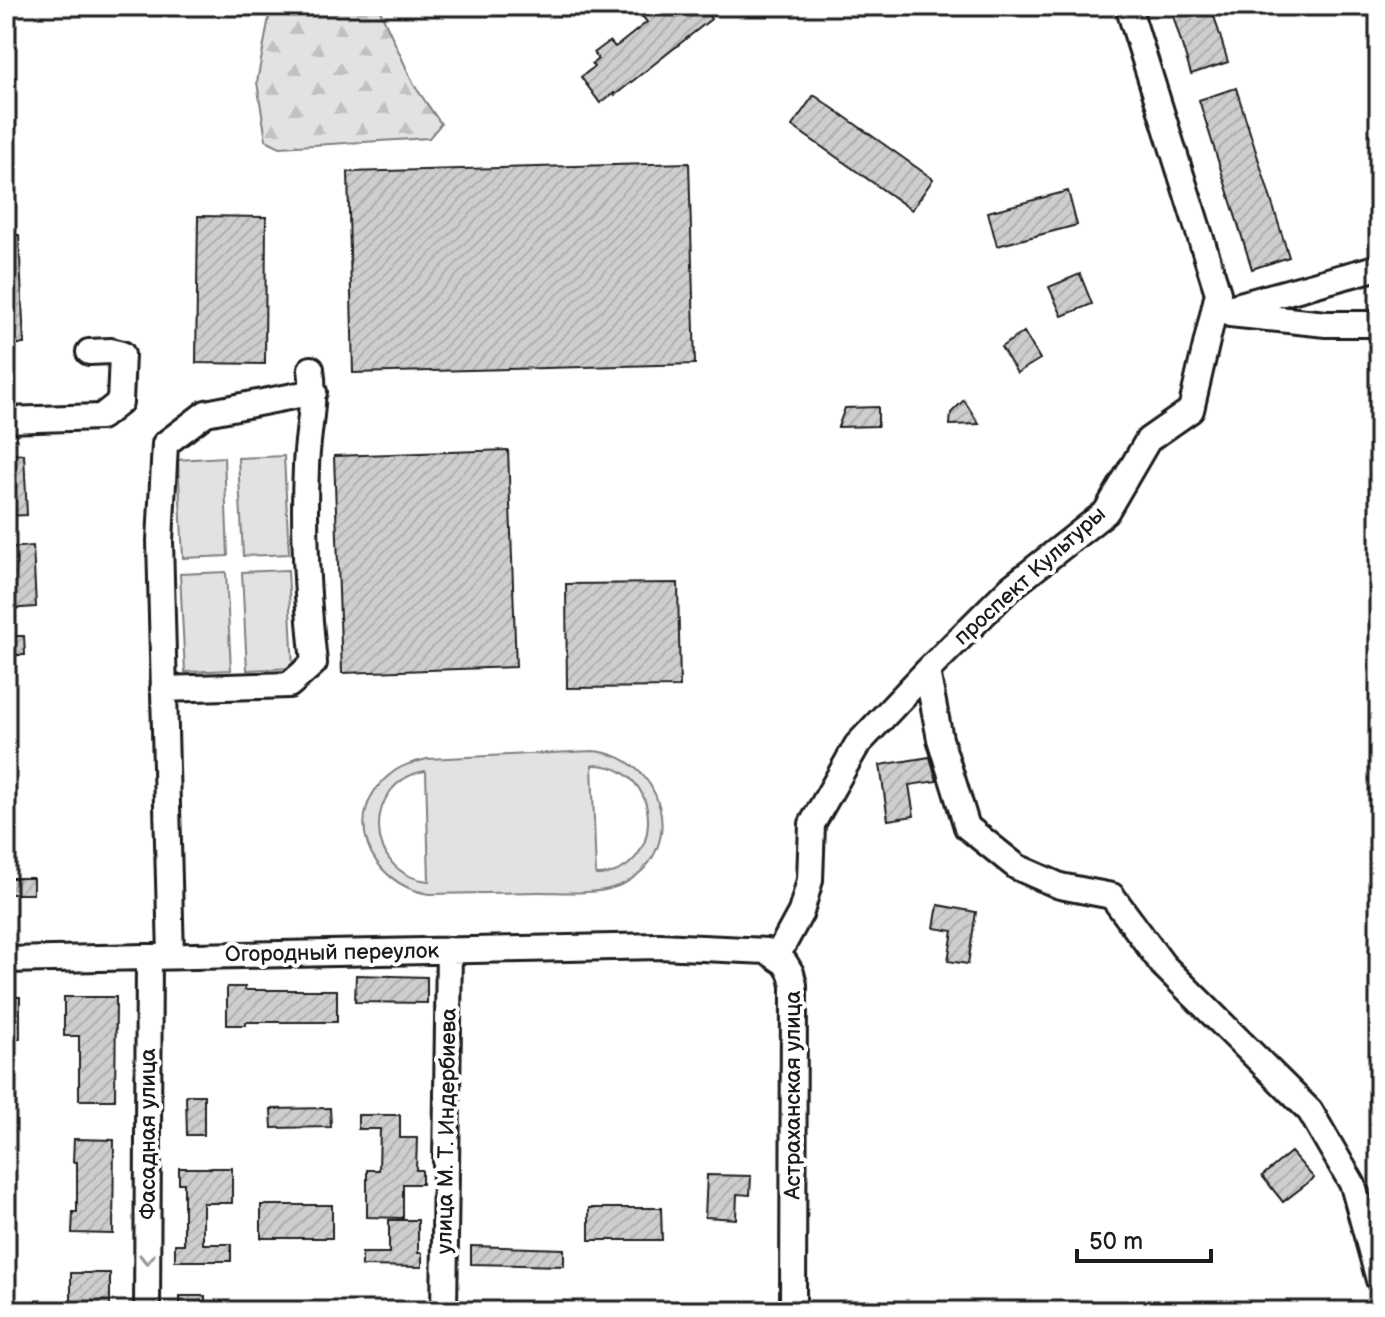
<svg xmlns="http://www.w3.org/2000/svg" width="1385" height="1317" font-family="'Balsamiq Sans',sans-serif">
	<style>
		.grass { fill: #e2e2e2; stroke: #7f7f7f; stroke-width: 2; fill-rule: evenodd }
		.forest { fill: url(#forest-firs); stroke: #7f7f7f; stroke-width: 2 }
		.building { fill: url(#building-hatch); stroke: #1c1c1c; stroke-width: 2 }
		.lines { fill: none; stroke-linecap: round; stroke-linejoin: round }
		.minor-casing { stroke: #1c1c1c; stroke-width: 30 }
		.minor { stroke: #fff; stroke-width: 24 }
		.oneway { stroke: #999 }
		.labels { text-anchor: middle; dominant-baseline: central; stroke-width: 8; stroke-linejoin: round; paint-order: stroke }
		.street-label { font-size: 22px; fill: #1c1c1c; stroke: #fff }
	</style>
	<defs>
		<pattern id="forest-firs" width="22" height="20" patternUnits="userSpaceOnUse" patternTransform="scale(2)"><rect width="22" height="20" fill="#e2e2e2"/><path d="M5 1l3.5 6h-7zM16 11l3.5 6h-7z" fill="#c1c1c1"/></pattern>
		<pattern id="building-hatch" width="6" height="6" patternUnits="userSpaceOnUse" patternTransform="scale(2)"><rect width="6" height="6" fill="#cecece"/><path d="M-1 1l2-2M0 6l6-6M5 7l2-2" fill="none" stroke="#b0b0b0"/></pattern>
	</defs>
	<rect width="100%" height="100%" fill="#fff"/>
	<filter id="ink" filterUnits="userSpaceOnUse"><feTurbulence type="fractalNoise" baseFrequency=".0125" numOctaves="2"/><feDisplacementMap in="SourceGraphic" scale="16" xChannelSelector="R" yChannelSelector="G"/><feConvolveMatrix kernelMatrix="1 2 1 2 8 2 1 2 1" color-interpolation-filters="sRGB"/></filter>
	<g filter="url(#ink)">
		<path class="grass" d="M 284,456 L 289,554 L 243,556 L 238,458 Z
			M 224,457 L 228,556 L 183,558 L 178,460 Z
			M 288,570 L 293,668 L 247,670 L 242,572 Z
			M 226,572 L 231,670 L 185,672 L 180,574 Z
			M 593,751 C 663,756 689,849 625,883 C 600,896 567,892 540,892 C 503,893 466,893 429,894 C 368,884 339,812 392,773 C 402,765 414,762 427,759 ZM 592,765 C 666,764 666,875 596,875 ZM 425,771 L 426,772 L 429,881 C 364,875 362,782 425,771 Z"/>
		<path class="forest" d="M 271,6 L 378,6 L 414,85 L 441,124 L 429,138 L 280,147 L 266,140 L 257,82 Z"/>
		<path class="building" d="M 655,6 L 702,6 L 711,19 L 615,95 L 614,93 L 600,103 L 581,77 L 594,67 L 592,64 L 598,59 L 594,53 L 610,41 L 615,47 L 622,42 L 647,22 L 642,16 Z
			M 1170,6 L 1211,6 L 1228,62 L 1191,74 Z
			M 1236,88 L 1289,257 L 1252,269 L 1199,100 Z
			M 814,95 L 933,179 L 912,210 L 792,126 Z
			M 689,163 L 695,364 L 353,373 L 348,172 Z
			M 1068,191 L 1077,225 L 997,246 L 988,212 Z
			M 198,216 L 266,217 L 265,364 L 196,363 Z
			M 6,235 L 19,235 L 24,344 L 6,344 Z
			M 1080,274 L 1092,304 L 1062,316 L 1049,287 Z
			M 1024,332 L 1040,359 L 1017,373 L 1001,347 Z
			M 964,400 L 979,424 L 950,425 L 951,413 Z
			M 878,407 L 878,426 L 838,427 L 845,408 Z
			M 508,450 L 516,667 L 342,673 L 334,456 Z
			M 24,454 L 27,515 L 6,516 L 6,455 Z
			M 33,546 L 36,607 L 6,609 L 6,548 Z
			M 678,583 L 680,687 L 567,688 L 566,584 Z
			M 6,636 L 24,636 L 25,655 L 6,655 Z
			M 930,757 L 937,781 L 909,785 L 914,816 L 888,820 L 880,765 Z
			M 7,878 L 33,878 L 33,894 L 7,894 Z
			M 938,905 L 976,912 L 968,964 L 948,961 L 953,931 L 934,928 Z
			M 356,975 L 427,977 L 427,1003 L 355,1002 Z
			M 227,987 L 245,987 L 245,990 L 337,990 L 337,1022 L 246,1022 L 246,1025 L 227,1025 Z
			M 6,997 L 20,997 L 20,1039 L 6,1039 Z
			M 64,997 L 116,997 L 115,1100 L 79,1100 L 79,1036 L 64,1036 Z
			M 186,1095 L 204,1095 L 204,1135 L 187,1135 Z
			M 330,1108 L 331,1127 L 272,1128 L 271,1109 Z
			M 358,1115 L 400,1115 L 400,1138 L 417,1138 L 416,1170 L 422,1170 L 422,1184 L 403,1184 L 403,1218 L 367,1217 L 367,1170 L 379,1170 L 380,1129 L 358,1129 Z
			M 74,1139 L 114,1140 L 113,1234 L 72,1233 L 73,1212 L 77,1212 L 77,1162 L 73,1162 Z
			M 1291,1152 L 1314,1178 L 1283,1202 L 1262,1176 Z
			M 179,1168 L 232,1168 L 232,1203 L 203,1203 L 203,1244 L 231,1244 L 231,1261 L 175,1261 L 175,1244 L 184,1244 L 184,1183 L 179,1183 Z
			M 707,1175 L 751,1176 L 750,1195 L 737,1194 L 736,1219 L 705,1217 Z
			M 261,1205 L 332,1205 L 332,1238 L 261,1238 Z
			M 589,1208 L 661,1208 L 662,1240 L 589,1240 Z
			M 389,1220 L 418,1220 L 418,1253 L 422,1253 L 422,1267 L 362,1266 L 362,1253 L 389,1253 Z
			M 471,1246 L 564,1249 L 564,1266 L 471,1264 Z
			M 71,1273 L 110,1273 L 110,1311 L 71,1311 Z
			M 180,1296 L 205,1296 L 205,1311 L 180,1311 Z"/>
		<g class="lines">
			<g class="minor-casing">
				<path id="minor" d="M 1128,6 L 1218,293 L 1191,410 L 1148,440 L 1106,512 L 1009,589 L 927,671 L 940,739 L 967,827 L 1017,867 L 1060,886 L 1112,896 L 1163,965 L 1310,1111 L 1353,1185 L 1379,1280
					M 1214,312 L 1379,267
					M 1230,314 L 1326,324 L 1379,324
					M 6,420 L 101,417 L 120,402 L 122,354 L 111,351 L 89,352
					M 163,689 L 289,685 L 314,663 C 307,598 303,532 306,467 C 307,433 316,403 311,369
					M 171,956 L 160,541 L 165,444 L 206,413 L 314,392
					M 777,956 L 801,912 L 810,880 L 812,824 L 857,745 L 927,671
					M 6,960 L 659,946 L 767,951 L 785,963 L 791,973 L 794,985 L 793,1311
					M 147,1311 L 149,957
					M 444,1311 L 449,950"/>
			</g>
			<use href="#minor" class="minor"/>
		</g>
		<defs><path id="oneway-chevron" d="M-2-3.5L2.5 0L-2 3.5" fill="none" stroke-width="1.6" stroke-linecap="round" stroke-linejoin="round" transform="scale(2)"/></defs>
		<use class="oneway" href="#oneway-chevron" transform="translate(147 1259) rotate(90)"/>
	</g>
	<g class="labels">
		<g class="street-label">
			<text transform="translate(1030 576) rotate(-42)">проспект Культуры</text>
			<text transform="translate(332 953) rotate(-1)">Огородный переулок</text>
			<text transform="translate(793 1095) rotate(-90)">Астраханская улица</text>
			<text transform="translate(447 1131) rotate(-89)">улица М. Т. Индербиева</text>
			<text transform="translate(148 1134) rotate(-90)">Фасадная улица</text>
		</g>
	</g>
	<rect width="1385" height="1317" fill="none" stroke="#fff" stroke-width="32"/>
	<rect x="16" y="16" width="1353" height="1285" fill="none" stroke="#1c1c1c" stroke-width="3" filter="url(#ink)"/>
	<path d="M1077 1249v12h134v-12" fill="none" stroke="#1c1c1c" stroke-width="4"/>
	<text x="1089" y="1249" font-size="24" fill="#1c1c1c" stroke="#ffffff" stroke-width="6" paint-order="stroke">50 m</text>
</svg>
